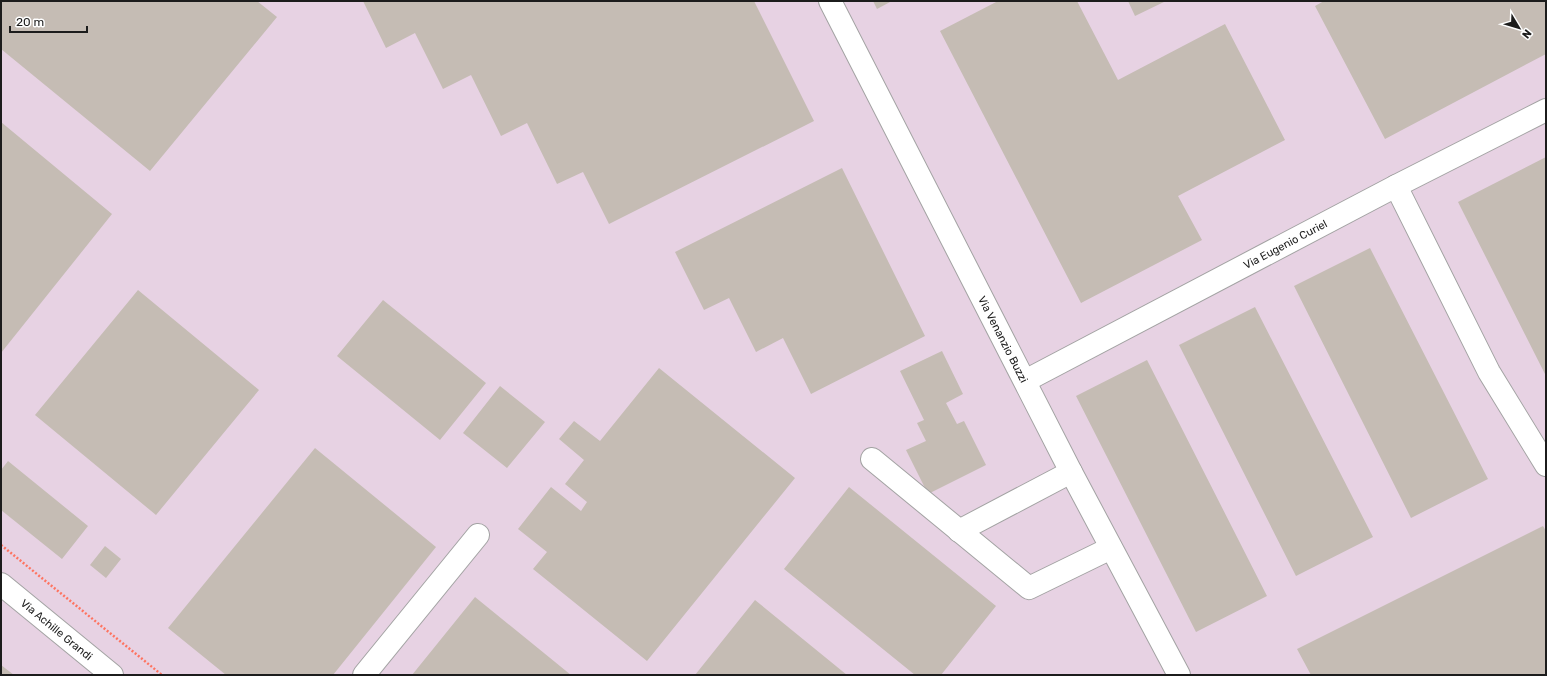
<svg xmlns="http://www.w3.org/2000/svg" width="1547" height="676" font-family="Rubik,sans-serif">
	<style>
		.industrial { fill: #e7d2e3 }
		.building { fill: #c5bcb4 }
		.lines { fill: none; stroke-linecap: round; stroke-linejoin: round }
		.minor-casing { stroke: #a3a3a3; stroke-width: 24 }
		.path { stroke: #fe7461; stroke-width: 2.5; stroke-dasharray: 2 2; stroke-linecap: butt }
		.minor { stroke: #fff; stroke-width: 22 }
		.labels { text-anchor: middle; dominant-baseline: central; stroke-width: 3.5; stroke-linejoin: round; paint-order: stroke }
		.street-label { font-size: 11px; fill: #1c1c1c; stroke: #fff }
	</style>
	<rect width="100%" height="100%" fill="#eeeae1"/>
	<path class="industrial" d="M 1,1 L 1546,1 L 1546,675 L 1,675 Z"/>
	<path class="building" d="M 1,1 L 257,1 L 277,17 L 150,171 L 1,49 Z
		M 363,1 L 754,1 L 814,121 L 609,224 L 583,172 L 557,184 L 527,123 L 501,136 L 471,75 L 443,89 L 415,33 L 386,48 Z
		M 873,1 L 892,1 L 877,9 Z
		M 998,1 L 1077,1 L 1118,80 L 1225,24 L 1285,140 L 1178,196 L 1202,240 L 1081,303 L 940,31 Z
		M 1128,1 L 1166,1 L 1135,16 Z
		M 1324,1 L 1546,1 L 1546,54 L 1385,139 L 1315,6 Z
		M 1,122 L 112,214 L 1,353 Z
		M 1546,157 L 1546,376 L 1458,202 Z
		M 842,168 L 925,336 L 811,394 L 783,338 L 756,352 L 729,298 L 704,310 L 675,252 Z
		M 1370,248 L 1488,479 L 1411,518 L 1294,286 Z
		M 138,290 L 259,390 L 156,515 L 35,415 Z
		M 383,300 L 486,383 L 440,440 L 337,356 Z
		M 1255,307 L 1373,537 L 1296,576 L 1179,345 Z
		M 942,351 L 963,394 L 946,403 L 957,424 L 964,421 L 986,465 L 928,494 L 906,450 L 926,441 L 917,423 L 924,420 L 900,371 Z
		M 1147,360 L 1267,596 L 1196,632 L 1076,396 Z
		M 659,368 L 795,478 L 647,661 L 533,569 L 547,552 L 518,529 L 551,487 L 581,511 L 587,502 L 565,484 L 584,460 L 559,439 L 574,421 L 600,441 Z
		M 500,386 L 545,422 L 507,468 L 463,433 Z
		M 315,448 L 436,547 L 333,675 L 226,675 L 168,628 Z
		M 8,461 L 88,526 L 62,559 L 1,510 L 1,470 Z
		M 849,487 L 996,606 L 941,675 L 915,675 L 784,569 Z
		M 1543,526 L 1546,531 L 1546,675 L 1311,675 L 1297,649 Z
		M 105,546 L 121,559 L 106,578 L 90,565 Z
		M 475,597 L 571,675 L 412,675 Z
		M 755,600 L 847,675 L 695,675 Z
		M 1,665 L 14,675 L 1,675 Z"/>
	<g class="lines">
		<g class="minor-casing">
			<g id="minor">
				<path id="s1" d="M 830,1 L 1071,472 L 1179,675"/>
				<path d="M 1396,186 L 1489,372 L 1546,465"/>
				<path id="s2" d="M 1025,381 L 1396,186 L 1546,110"/>
				<path d="M 872,459 L 1029,588 L 1111,548"/>
				<path d="M 959,531 L 1071,472"/>
				<path id="s3" d="M 1,584 L 112,675"/>
				<path d="M 364,675 L 478,535"/>
			</g>
		</g>
		<path class="path" d="M 1,545 L 162,675"/>
		<use href="#minor" class="minor"/>
	</g>
	<g class="labels">
		<g class="street-label">
			<text stroke="none"><textPath href="#s2" startOffset="294">Via Eugenio Curiel</textPath></text>
			<text stroke="none"><textPath href="#s1" startOffset="380">Via Venanzio Buzzi</textPath></text>
			<text stroke="none"><textPath href="#s3" startOffset="72">Via Achille Grandi</textPath></text>
		</g>
	</g>
	<rect width="1547" height="676" fill="none" stroke="#1c1c1c" stroke-width="4"/>
	<g transform="translate(1519 28) rotate(128)" stroke="#ffffff" stroke-width="3" paint-order="stroke">
	<path d="M0-3L7 15L0 10L-7 15Z" fill="#1c1c1c"/>
	<text y="-6" font-size="11" font-weight="bold" text-anchor="middle" fill="#1c1c1c">N</text>
	</g>
	<path d="M10 26v6h77v-6" fill="none" stroke="#1c1c1c" stroke-width="2"/>
	<text x="16" y="26" font-size="12" fill="#1c1c1c" stroke="#ffffff" stroke-width="3" paint-order="stroke">20 m</text>
</svg>
